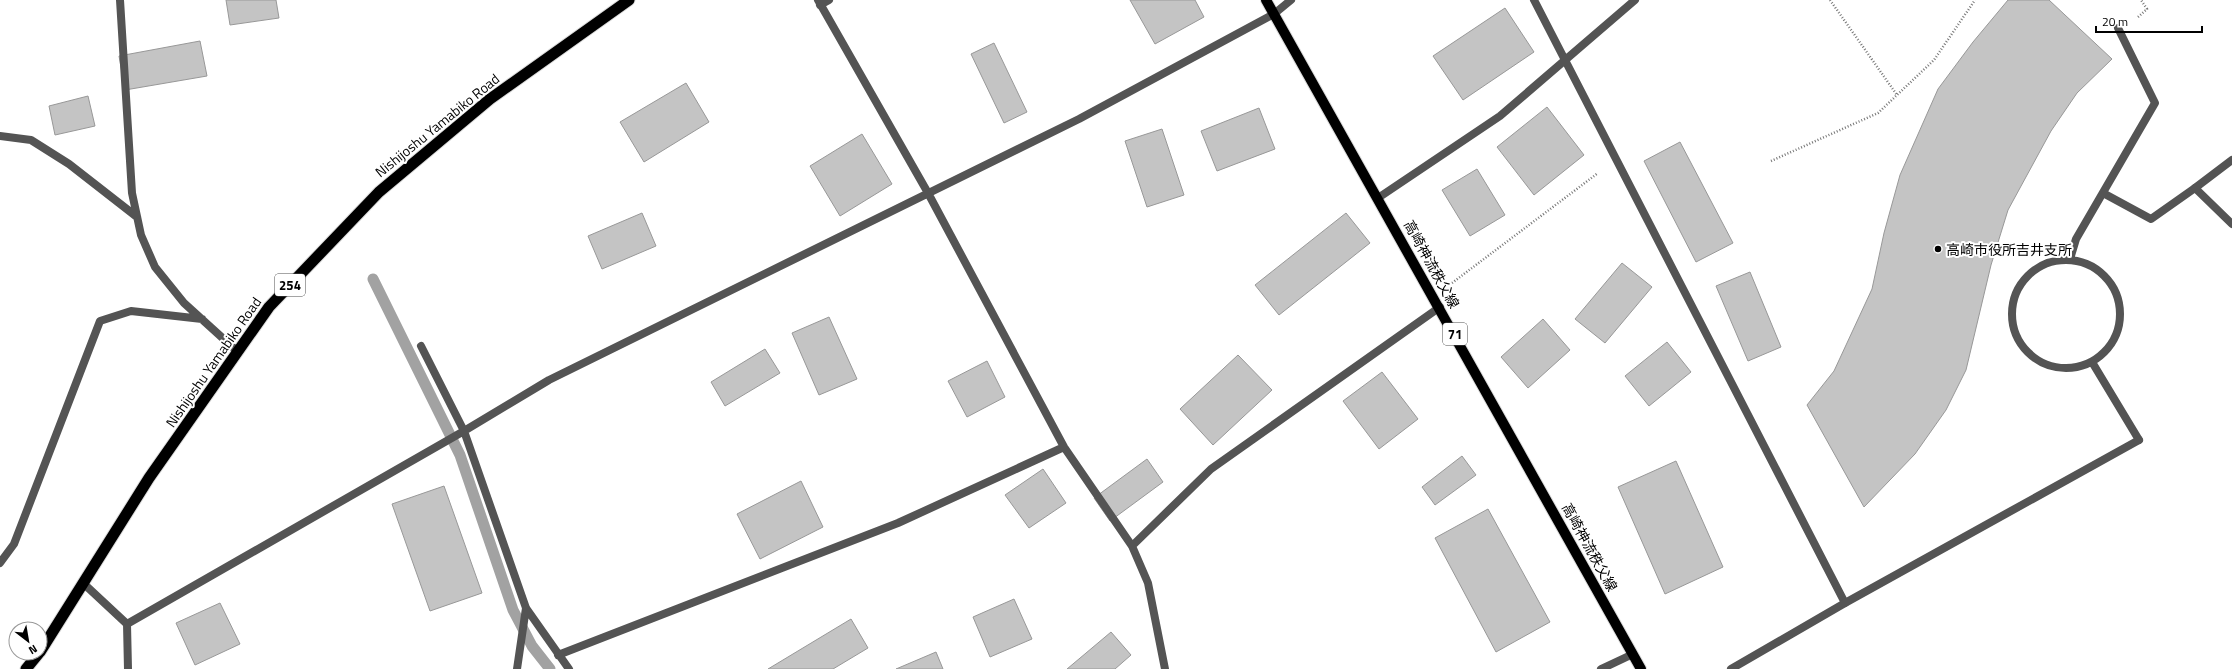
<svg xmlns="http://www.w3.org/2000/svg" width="2232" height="669" font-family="'Titillium Web','Noto Sans JP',sans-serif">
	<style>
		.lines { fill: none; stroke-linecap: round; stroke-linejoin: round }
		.stream { stroke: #a2a2a2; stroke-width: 11 }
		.building { fill: #c4c4c4; stroke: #989898 }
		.primary-casing { stroke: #dbdbdb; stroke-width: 12 }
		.trunk-casing { stroke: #dbdbdb; stroke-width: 13 }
		.path { stroke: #767676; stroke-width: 2.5; stroke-dasharray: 1 2; stroke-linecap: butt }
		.service { stroke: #545454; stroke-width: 8 }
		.minor { stroke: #545454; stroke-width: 8 }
		.tertiary { stroke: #545454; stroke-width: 8 }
		.primary { stroke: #000; stroke-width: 10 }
		.trunk { stroke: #000; stroke-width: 11 }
		.poi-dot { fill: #000; stroke: #fff; stroke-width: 1.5 }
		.labels { text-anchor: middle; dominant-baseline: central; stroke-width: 4; stroke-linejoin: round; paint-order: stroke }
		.shield { fill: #fff; stroke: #4c4c4c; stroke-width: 1 }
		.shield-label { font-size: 13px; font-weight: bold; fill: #000 }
		.street-label { font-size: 14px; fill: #000; stroke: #fff }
		.poi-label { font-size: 14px; fill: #000; stroke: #fff; text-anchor: start }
	</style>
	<rect width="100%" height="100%" fill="#fff"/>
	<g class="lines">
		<path class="stream" d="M 373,279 L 460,455 L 513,610 L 532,646 L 550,669"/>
	</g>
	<path class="building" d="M 226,0 L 276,0 L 279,18 L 230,25 Z
		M 1130,0 L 1195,0 L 1204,17 L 1155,44 Z
		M 2008,0 L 2049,0 L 2112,59 L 2077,93 L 2051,131 L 2008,210 L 1991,265 L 1966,370 L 1946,410 L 1915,454 L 1864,507 L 1807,405 L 1834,371 L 1872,289 L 1884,233 L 1900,175 L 1938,89 L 1973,42 Z
		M 1505,8 L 1534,52 L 1463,100 L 1433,56 Z
		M 200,41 L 207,76 L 125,90 L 119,56 Z
		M 994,43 L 1027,112 L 1004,123 L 971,54 Z
		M 686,83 L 709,122 L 644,162 L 620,122 Z
		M 88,96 L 95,126 L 55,135 L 49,106 Z
		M 1547,107 L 1584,155 L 1534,195 L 1497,147 Z
		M 1259,108 L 1275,149 L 1217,171 L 1201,131 Z
		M 1162,129 L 1184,195 L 1147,207 L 1125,141 Z
		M 862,134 L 892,184 L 840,216 L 810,166 Z
		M 1680,142 L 1733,243 L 1696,262 L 1644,161 Z
		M 1477,169 L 1505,215 L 1470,236 L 1442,190 Z
		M 642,213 L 656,246 L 602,269 L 588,236 Z
		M 1346,213 L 1370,243 L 1279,315 L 1255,285 Z
		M 1622,263 L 1652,287 L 1605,343 L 1575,319 Z
		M 1750,272 L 1781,347 L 1748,361 L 1716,286 Z
		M 829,317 L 857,379 L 819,395 L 792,333 Z
		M 1543,319 L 1570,350 L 1528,388 L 1501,357 Z
		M 1667,342 L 1691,372 L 1649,406 L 1625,376 Z
		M 765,349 L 780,373 L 725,406 L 711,382 Z
		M 1238,355 L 1272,390 L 1213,445 L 1180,409 Z
		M 987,361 L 1005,397 L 967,417 L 948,381 Z
		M 1382,372 L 1418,419 L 1379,449 L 1343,401 Z
		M 1462,456 L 1476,475 L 1435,505 L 1422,487 Z
		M 1147,459 L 1163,482 L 1110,521 L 1094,498 Z
		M 1676,461 L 1723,567 L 1665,594 L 1618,487 Z
		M 1043,469 L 1066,503 L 1029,528 L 1005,495 Z
		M 801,481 L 823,527 L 760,559 L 737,514 Z
		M 444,486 L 482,593 L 430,611 L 392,504 Z
		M 1488,509 L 1550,622 L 1496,652 L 1435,538 Z
		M 1014,599 L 1032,639 L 990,657 L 973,617 Z
		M 220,603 L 240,644 L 195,665 L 176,623 Z
		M 851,619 L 868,648 L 833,669 L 768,669 Z
		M 1111,632 L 1131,655 L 1115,669 L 1067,669 Z
		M 936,652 L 943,669 L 896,669 Z"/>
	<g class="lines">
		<g class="primary-casing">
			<path id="primary" d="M 1266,0 L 1641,669"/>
		</g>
		<g class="trunk-casing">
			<path id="trunk" d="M 40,652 L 149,478 L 269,307 L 379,192 L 490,99 L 629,0
				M 26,669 L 39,653"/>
		</g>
		<path class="path" d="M 1830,0 L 1897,95
			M 2138,17 L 2147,9 L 2141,0
			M 1771,161 L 1878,113 L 1934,60 L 1975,0
			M 1452,283 L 1598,173"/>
		<path class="service" d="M 2103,193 L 2151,219 L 2195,188
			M 2070,259 L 2076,239 L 2155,103 L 2118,28
			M2012 314a54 54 0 1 1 108 0a54 54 0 1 1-108 0Z
			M 2092,362 L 2139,440"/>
		<path class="minor" d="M 120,0 L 132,193 L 141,235 L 155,267 L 184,303 L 238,352
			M 818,0 L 928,193 L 1064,447 L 1132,546 L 1148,583 L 1165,669
			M 1534,0 L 1845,603
			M 820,5 L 829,0
			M 0,136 L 31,140 L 69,164 L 137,217
			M 2232,160 L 2195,188 L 2232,224
			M 1378,198 L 1500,116 L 1635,0
			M 421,346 L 464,431 L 526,608 L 569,669
			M 1132,546 L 1211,469 L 1440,307
			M 0,563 L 14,544 L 100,321 L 131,311 L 202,319
			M 83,583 L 127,624 L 464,431 L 549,380 L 1079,119 L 1274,14 L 1291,0
			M 127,624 L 128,669
			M 558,655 L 898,523 L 1064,447
			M 517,669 L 526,608
			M 1601,669 L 1633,654"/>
		<path class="tertiary" d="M 1731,669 L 1845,603 L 2139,440"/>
		<use href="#primary" class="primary"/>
		<use href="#trunk" class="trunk"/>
	</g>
	<circle class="poi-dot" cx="1938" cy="249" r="4"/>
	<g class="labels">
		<g class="shield">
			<rect x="275" y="274" width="30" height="22" rx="3"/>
			<rect x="1443" y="323" width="24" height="22" rx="3"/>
		</g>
		<g class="shield-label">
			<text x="290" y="285">254</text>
			<text x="1455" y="334">71</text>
		</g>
		<g class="street-label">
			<text transform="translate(437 125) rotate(-39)">Nishijoshu Yamabiko Road</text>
			<text transform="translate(1432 264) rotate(61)">高崎神流秩父線</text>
			<text transform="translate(213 362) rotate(-55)">Nishijoshu Yamabiko Road</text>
			<text transform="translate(1590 547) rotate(61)">高崎神流秩父線</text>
		</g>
		<g class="poi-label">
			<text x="1946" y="249">高崎市役所吉井支所</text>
		</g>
	</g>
	<g transform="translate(28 641) rotate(149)"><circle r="19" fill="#ffffff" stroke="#999999"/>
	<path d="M0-3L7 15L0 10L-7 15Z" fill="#000000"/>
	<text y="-6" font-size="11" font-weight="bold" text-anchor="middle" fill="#000000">N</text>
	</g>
	<path d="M2096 26v6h106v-6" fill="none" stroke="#000000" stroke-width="2"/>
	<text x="2102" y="26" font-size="12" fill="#000000" stroke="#ffffff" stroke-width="3" paint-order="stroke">20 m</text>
</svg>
